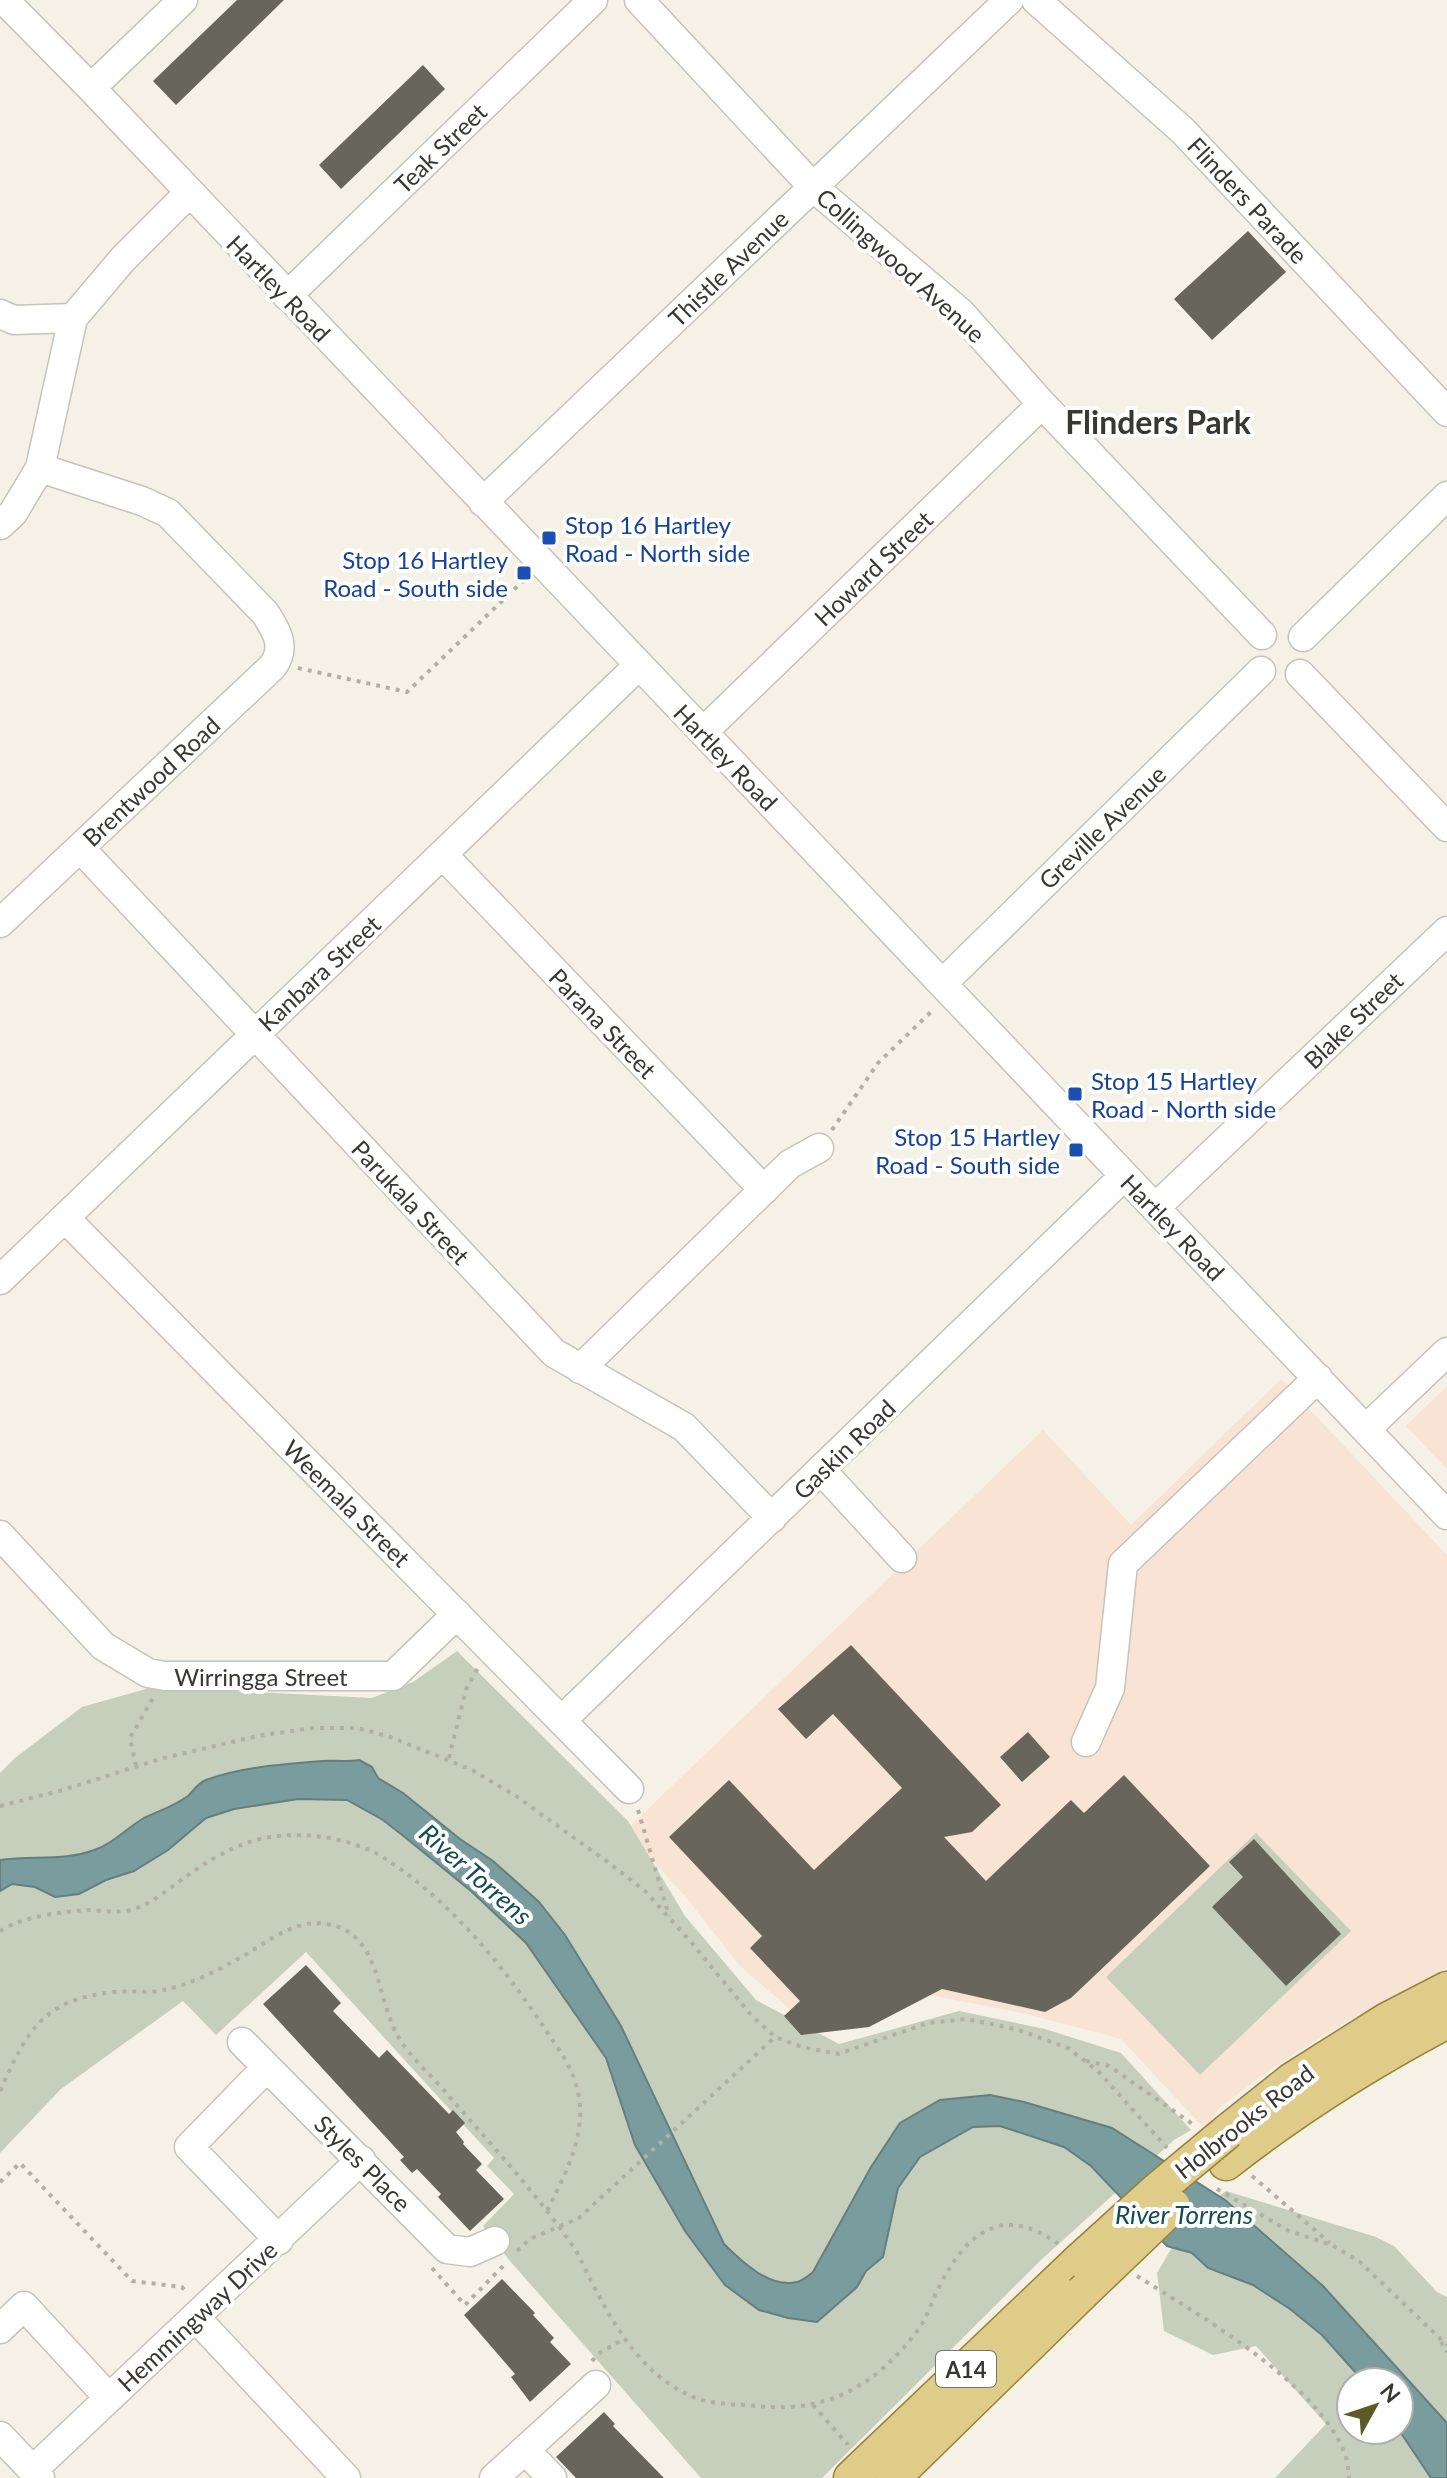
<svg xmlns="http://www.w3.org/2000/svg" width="1447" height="2478" font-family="Lato,sans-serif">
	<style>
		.education { fill: #f8e3d4 }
		.green { fill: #c6cfbc; fill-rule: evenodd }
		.water { fill: #799d9f; stroke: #667e7f; stroke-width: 2 }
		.building { fill: #68655b }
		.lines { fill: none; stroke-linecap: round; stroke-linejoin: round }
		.minor-casing { stroke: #c6c3b8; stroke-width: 31 }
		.major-casing { stroke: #978238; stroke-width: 37 }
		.path { stroke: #b2afa6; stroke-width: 4; stroke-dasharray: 4 6; stroke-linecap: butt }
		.minor { stroke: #fff; stroke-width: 28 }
		.major { stroke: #dfcc89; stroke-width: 34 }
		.major-bridge-casing { stroke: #978238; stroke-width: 37; stroke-linecap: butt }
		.major-bridge { stroke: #dfcc89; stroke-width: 34 }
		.transit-dot { fill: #1a4fb4; stroke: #fff; stroke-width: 3 }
		.labels { text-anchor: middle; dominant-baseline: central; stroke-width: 8; stroke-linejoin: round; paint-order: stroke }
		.shield { fill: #fff; stroke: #747370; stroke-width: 2 }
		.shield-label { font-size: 22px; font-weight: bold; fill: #393733 }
		.street-label { font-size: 24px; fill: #393733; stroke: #fff }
		.transit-label { font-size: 24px; fill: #164399; stroke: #fff; text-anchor: start }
		.water-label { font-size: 26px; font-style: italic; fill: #154c4f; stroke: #fff }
		.district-label { font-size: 32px; font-weight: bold; fill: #393733; stroke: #fff }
	</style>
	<rect width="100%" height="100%" fill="#f5f1e6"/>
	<path class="education" d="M 1281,1379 L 1447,1555 L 1447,1968 L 1349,2020 L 1274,2067 L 1220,2107 L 1205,2129 L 1121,2039 L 1027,2014 L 930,1995 L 809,2026 L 739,1965 L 686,1897 L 624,1832 L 1043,1430 L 1131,1525 Z
		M 1447,1386 L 1447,1469 L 1406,1426 Z"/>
	<path class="green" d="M 457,1651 L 628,1821 L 685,1916 L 756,2000 L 839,2044 L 959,2011 L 1045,2029 L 1121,2053 L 1191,2130 L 1174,2140 L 1042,2259 L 822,2478 L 701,2478 L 510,2261 L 483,2226 L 514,2194 L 487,2166 L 494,2158 L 306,1952 L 216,2035 L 183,2001 L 61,2089 L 0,2153 L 0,1773 L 15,1758 L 82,1707 L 153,1687 L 372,1698 L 413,1682 Z
		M 1256,1833 L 1351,1931 L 1200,2075 L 1106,1977 Z
		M 1226,2191 L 1376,2237 L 1394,2246 L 1437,2292 L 1447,2297 L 1447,2478 L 1275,2478 L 1326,2424 L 1256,2346 L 1213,2355 L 1164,2331 L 1157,2273 L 1190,2217 ZM 1351,2382 L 1399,2382 L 1399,2430 L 1351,2430 Z"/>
	<path class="water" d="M 359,1760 L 372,1767 L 378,1778 L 403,1793 L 460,1839 L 493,1861 L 539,1902 L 565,1935 L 621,2026 L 724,2244 C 741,2261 770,2289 797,2282 C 802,2281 809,2275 813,2272 L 871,2167 L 900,2123 L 940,2100 L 990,2095 L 1024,2102 L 1112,2128 L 1225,2200 L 1323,2286 L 1447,2423 L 1447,2478 L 1431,2478 L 1399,2430 L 1399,2382 L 1364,2382 L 1322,2335 L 1290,2309 L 1253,2285 L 1208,2268 L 1192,2253 L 1167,2246 L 1091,2166 L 1064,2147 L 1000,2126 L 973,2127 L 920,2157 L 898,2188 L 883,2257 L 866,2271 L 857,2287 L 817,2322 L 788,2318 L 759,2310 L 725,2285 L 685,2231 L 635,2145 L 606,2058 L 526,1943 L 471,1891 L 406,1838 L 383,1820 L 347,1800 L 298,1799 L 234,1809 L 206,1818 L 168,1850 L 134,1871 L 106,1880 L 79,1894 L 55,1897 L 35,1887 L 12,1884 L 0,1891 L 0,1860 C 34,1855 64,1862 97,1849 C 115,1842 128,1827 144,1818 C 159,1811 174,1806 188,1796 C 194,1790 198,1783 206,1780 C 240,1767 285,1764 322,1761 C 334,1760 346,1762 359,1760 Z"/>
	<path class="building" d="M 237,0 L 284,0 L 176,105 L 153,81 Z
		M 423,65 L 445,89 L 341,189 L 319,165 Z
		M 1248,231 L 1286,272 L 1212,340 L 1174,299 Z
		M 851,1645 L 1001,1805 L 972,1832 L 944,1837 L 986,1881 L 1071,1800 L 1084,1813 L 1124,1775 L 1210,1866 L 1071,1998 L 1045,2012 L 942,1989 L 869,2027 L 801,2035 L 784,2016 L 800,2001 L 750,1948 L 762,1936 L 669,1837 L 729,1780 L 814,1870 L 902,1788 L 833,1714 L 806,1739 L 778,1709 Z
		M 1028,1732 L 1050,1757 L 1022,1782 L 1000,1757 Z
		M 1254,1839 L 1341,1934 L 1286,1986 L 1212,1907 L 1243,1877 L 1229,1862 Z
		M 306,1965 L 341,2003 L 333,2011 L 379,2058 L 387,2050 L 449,2114 L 453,2110 L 465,2123 L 456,2132 L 464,2142 L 463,2144 L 482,2164 L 476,2170 L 504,2199 L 470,2231 L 438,2197 L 441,2194 L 417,2169 L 412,2173 L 400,2160 L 404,2157 L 263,2004 Z
		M 502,2279 L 535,2313 L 533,2315 L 554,2338 L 550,2342 L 571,2364 L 530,2402 L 511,2377 L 515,2374 L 464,2315 Z
		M 604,2412 L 615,2424 L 613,2426 L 664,2478 L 576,2478 L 556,2457 Z"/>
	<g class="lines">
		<g class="minor-casing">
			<path id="minor" d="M 4,0 L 91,88 L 1447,1515
				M 639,0 L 813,187 L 961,313 L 1042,404 L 1262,635
				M 1036,0 L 1183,131 L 1447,412
				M 91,88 L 183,0
				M 287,296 L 593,0
				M 0,314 L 14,320 L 73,318
				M 483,502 L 1009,0
				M 0,525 L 13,513 L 40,468 L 73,318 L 123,259 L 189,193
				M 1303,637 L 1447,496
				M 1300,674 L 1447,827
				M 703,732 L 1042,404
				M 80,848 L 554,1353 L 684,1427 L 772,1518
				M 443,855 L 764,1190
				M 0,923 L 272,667 C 287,648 277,631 265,613 L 168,513 L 142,501 L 40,468
				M 943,983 L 1261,671
				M 1155,1208 L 1447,931
				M 65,1218 L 629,1789
				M 0,1280 L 638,666
				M 580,1369 L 790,1164 L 819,1148
				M 1367,1428 L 1447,1352
				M 822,1471 L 902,1558
				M 0,1535 L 103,1646 L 148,1673 L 165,1676 L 393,1676 L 457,1614
				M 562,1720 L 1124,1176
				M 1086,1742 L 1110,1688 L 1123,1564 L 1318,1378
				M 242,2042 L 447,2249 L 470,2252 L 495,2241
				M 267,2067 L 189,2147 L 279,2240
				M 195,2317 L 346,2478
				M 0,2329 L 24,2306 L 109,2398
				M 0,2436 L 40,2478
				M 525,2450 L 552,2478
				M 33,2470 L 361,2160
				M 494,2478 L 596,2385"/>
		</g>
		<g class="major-casing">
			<path id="major" d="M 1228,2131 L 1292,2080 L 1387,2020 L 1447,1989
				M 1226,2163 C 1295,2109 1369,2062 1447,2021
				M 851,2478 L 1080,2260
				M 893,2478 L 1082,2293"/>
		</g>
		<path class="path" d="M 298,668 L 407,692 L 525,579
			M 832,1130 L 878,1063 L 934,1009
			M 449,1758 L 466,1689 L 478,1668
			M 136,1766 L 130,1738 L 154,1696
			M 0,1806 L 63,1790 L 160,1759 L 257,1736 L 313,1728 L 357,1728 L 388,1736 L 472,1770 L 516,1796 L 609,1863 L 645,1891 L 691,1942 L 751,2015 L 775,2037 L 802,2047 L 838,2054 L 928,2023 L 967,2019 L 1016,2029 L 1068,2048 L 1098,2071 L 1167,2148
			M 638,1810 L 669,1916
			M 0,1931 C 24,1916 60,1912 88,1910 C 100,1910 113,1913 125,1911 C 144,1909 162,1894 177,1883 C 226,1847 261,1829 323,1837 C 340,1839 366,1847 381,1856 C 448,1898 504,1966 547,2032 C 558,2048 571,2066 576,2085 C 590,2129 566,2173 547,2211
			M 1086,2061 L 1109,2066 L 1194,2125
			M 0,2091 C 27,2031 42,2000 113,1992 C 129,1990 148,1994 164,1990 C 188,1985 217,1971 238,1959 C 267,1943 296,1916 332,1925 C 382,1937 376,2001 399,2038 C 411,2058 432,2076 447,2094 C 490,2143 535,2192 573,2246 C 581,2258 586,2272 593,2285 C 618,2332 643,2375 693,2397 C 711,2405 738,2404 758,2406 C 828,2414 879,2384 920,2327 C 928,2315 932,2300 939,2287 C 966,2233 1002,2203 1058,2244
			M 1252,2176 L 1330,2243
			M 0,2182 L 20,2163 L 132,2281 L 182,2287 L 188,2294
			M 1217,2189 L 1289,2231 L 1332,2245 L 1360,2262 L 1447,2345
			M 517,2251 L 530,2239 L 579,2218 L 775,2037
			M 432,2268 L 465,2305 L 506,2263
			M 1137,2276 C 1199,2315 1319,2384 1345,2454 C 1348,2461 1348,2470 1349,2478
			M 1441,2342 L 1447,2352
			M 592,2361 L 601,2352 L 624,2339
			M 813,2405 L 848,2445"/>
		<use href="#minor" class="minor"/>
		<use href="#major" class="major"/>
		<g class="major-bridge-casing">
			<path id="major-bridge" d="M 1080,2260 L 1156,2191 L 1228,2131
				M 1082,2293 L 1173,2206"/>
		</g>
		<use href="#major-bridge" class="major-bridge"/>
	</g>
	<g class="transit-dot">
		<rect x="541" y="530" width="16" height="16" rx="4"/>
		<rect x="516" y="565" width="16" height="16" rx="4"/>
		<rect x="1067" y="1086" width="16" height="16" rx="4"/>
		<rect x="1068" y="1142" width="16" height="16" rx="4"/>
	</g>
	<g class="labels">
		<rect class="shield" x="936" y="2351" width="60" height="36" rx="6"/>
		<g class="shield-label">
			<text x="966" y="2369">A14</text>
		</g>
		<g class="street-label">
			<text transform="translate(440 148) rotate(-44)">Teak Street</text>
			<text transform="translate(1248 200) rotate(47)">Flinders Parade</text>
			<text transform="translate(901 265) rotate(42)">Collingwood Avenue</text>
			<text transform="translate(728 268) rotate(-44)">Thistle Avenue</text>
			<text transform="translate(279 288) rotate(46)">Hartley Road</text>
			<text transform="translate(873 568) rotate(-44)">Howard Street</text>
			<text transform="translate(726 757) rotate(46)">Hartley Road</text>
			<text transform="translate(151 781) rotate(-43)">Brentwood Road</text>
			<text transform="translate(1102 827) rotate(-44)">Greville Avenue</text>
			<text transform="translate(319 973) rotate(-43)">Kanbara Street</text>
			<text transform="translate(1353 1020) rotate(-44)">Blake Street</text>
			<text transform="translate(603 1023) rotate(46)">Parana Street</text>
			<text transform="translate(411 1202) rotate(47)">Parukala Street</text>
			<text transform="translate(1173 1227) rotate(46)">Hartley Road</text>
			<text transform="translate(844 1449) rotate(-44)">Gaskin Road</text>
			<text transform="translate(347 1503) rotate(45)">Weemala Street</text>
			<text x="261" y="1676">Wirringga Street</text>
			<text transform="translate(1244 2121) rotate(-38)">Holbrooks Road</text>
			<text transform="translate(363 2163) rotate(45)">Styles Place</text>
			<text transform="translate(197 2316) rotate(-43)">Hemmingway Drive</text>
		</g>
		<g class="transit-label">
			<text x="565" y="524">Stop 16 Hartley<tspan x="565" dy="28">Road - North side</tspan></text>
			<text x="508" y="559" text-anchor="end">Stop 16 Hartley<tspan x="508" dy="28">Road - South side</tspan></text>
			<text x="1091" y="1080">Stop 15 Hartley<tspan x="1091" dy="28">Road - North side</tspan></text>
			<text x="1060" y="1136" text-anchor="end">Stop 15 Hartley<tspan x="1060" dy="28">Road - South side</tspan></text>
		</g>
		<g class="water-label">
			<text transform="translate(476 1874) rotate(41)">River Torrens</text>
			<text x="1184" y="2214">River Torrens</text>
		</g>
		<g class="district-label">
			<text x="1158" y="421">Flinders Park</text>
		</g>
	</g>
	<g transform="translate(1375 2406) rotate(50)"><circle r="38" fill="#ffffff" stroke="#b0afad" stroke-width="2"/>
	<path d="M0-6L14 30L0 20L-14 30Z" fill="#5c5b28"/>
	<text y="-12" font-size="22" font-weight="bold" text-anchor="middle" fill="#393733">N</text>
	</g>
</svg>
